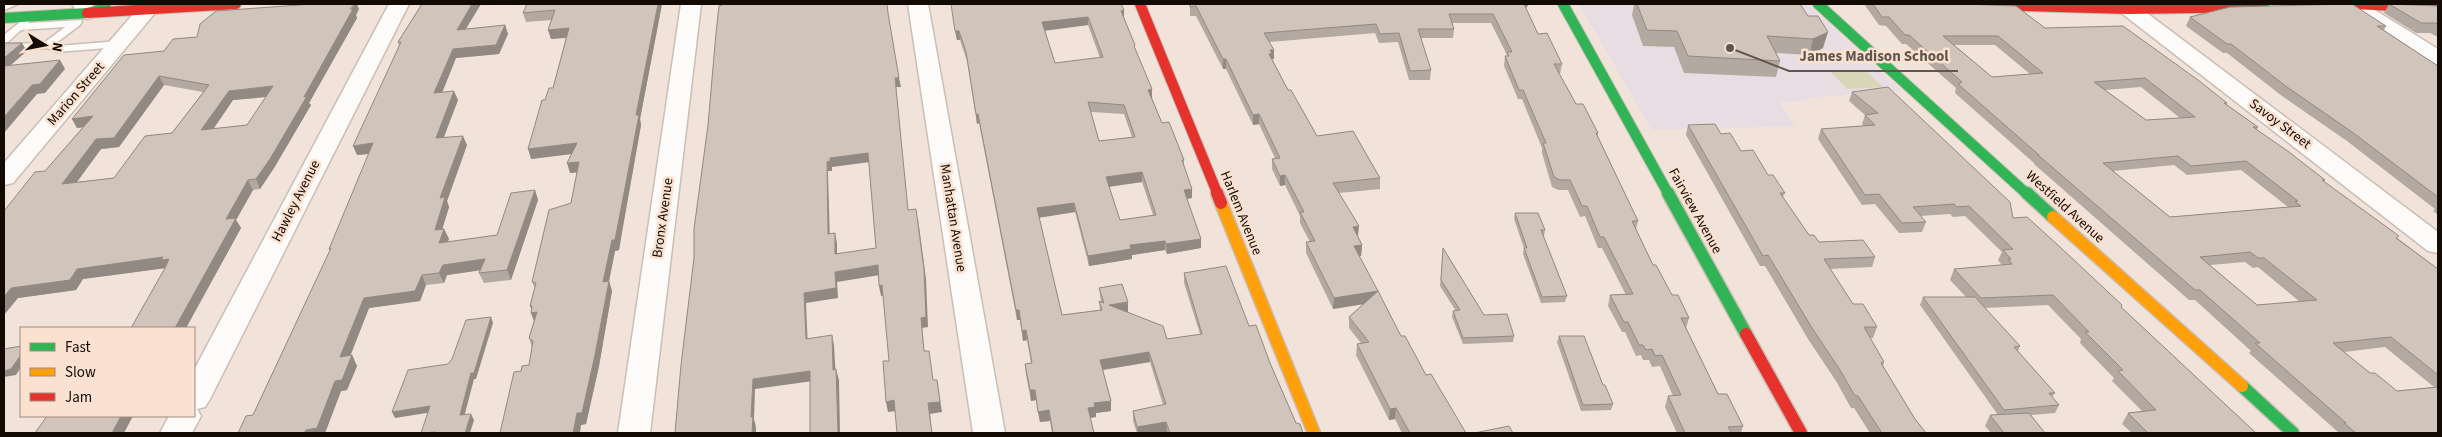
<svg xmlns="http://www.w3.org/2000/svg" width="2442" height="437" font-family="'Source Sans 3',sans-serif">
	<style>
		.education { fill: #e9dde4 }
		.green { fill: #d8d6b7 }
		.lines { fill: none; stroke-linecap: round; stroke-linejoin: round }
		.lane-casing { stroke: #cabeb5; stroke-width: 3 }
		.street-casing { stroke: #cabeb5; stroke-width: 3 }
		.fast-far1-casing { stroke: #cabeb5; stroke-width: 12 }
		.fast-casing { stroke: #cabeb5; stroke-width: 15 }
		.slow-casing { stroke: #cabeb5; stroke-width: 15 }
		.jam-far1-casing { stroke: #cabeb5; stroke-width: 12 }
		.jam-casing { stroke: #cabeb5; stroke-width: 15 }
		.lane { fill: #fdfbf9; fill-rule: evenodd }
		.street { fill: #fdfbf9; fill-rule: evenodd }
		.fast-far1 { stroke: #30b455; stroke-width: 10 }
		.fast { stroke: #30b455; stroke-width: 12 }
		.slow { stroke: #ff9f0a; stroke-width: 12 }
		.jam-far1 { stroke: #e5322d; stroke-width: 10 }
		.jam { stroke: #e5322d; stroke-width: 12 }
		.wall { fill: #b3a9a1; fill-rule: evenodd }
		.shaded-wall { fill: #928983 }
		.building { fill: #d0c4bb; stroke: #928983; fill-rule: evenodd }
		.labels { text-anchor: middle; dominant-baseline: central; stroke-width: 5; stroke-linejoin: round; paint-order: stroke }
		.street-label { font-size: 14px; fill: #140a04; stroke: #fbe1cf }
		.leader { fill: none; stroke: #61564f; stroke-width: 2 }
		.callout-dot { fill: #61564f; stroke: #fbe1cf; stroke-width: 2 }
		.callout-label { font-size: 15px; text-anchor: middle; font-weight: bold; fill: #61564f; stroke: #fbe1cf; stroke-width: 5; stroke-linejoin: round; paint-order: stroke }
	</style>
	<rect width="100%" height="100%" fill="#f1e3d9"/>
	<path class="education" d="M 1579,4 L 1807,4 L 1901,90 L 1806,98 L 1808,101 L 1779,102 L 1795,126 L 1652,130 Z"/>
	<path class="green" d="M 1865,70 L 1883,87 L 1847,89 L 1830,71 Z"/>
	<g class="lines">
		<g class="lane-casing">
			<path id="lane" d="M 4,4 L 18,4 L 4,10 Z
				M 25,18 L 30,21 L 28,23 L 81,20 L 82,22 L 80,25 L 55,44 L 58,46 L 119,41 L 124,44 L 119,47 L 57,52 L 47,48 L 4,51 L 4,45 L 45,42 L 65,27 L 21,30 L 8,42 L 4,43 L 4,35 Z"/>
		</g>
		<g class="street-casing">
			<path id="street" d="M 72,4 L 92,4 L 97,13 L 94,17 L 87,19 L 80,17 Z
				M 152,4 L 158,9 L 155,13 L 13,183 L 4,185 L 4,163 L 141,5 Z
				M 389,4 L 409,4 L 210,399 L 205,407 L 197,409 L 201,416 L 192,433 L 160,433 L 169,416 L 194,416 L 194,370 Z
				M 681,4 L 701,4 L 650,433 L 618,433 Z
				M 908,4 L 928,4 L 1005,433 L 973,433 Z
				M 2112,4 L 2135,4 L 2438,232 L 2438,253 L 2428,251 L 2115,8 Z
				M 2341,4 L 2365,4 L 2438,49 L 2438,65 L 2430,63 L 2344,8 Z"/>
		</g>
		<g class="fast-far1-casing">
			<path id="fast-far1" d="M 1563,4 L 1669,195
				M 1818,4 L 2028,195
				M 4,18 L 87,13 L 106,8"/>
		</g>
		<g class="fast-casing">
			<path id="fast" d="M 1668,193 L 1746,334
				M 2027,193 L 2053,217
				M 2242,386 L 2293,433"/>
		</g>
		<g class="slow-casing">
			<path id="slow" d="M 1221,203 L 1314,433
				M 2053,217 L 2242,386"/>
		</g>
		<g class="jam-far1-casing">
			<path id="jam-far1" d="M 1140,4 L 1218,195
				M 1950,4 L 2129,9 L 2264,7
				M 2352,4 L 2438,8
				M 87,13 L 236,4"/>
		</g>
		<g class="jam-casing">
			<path id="jam" d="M 1217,193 L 1221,203
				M 1746,334 L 1801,433"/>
		</g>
		<use href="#lane" class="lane"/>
		<use href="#street" class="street"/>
		<use href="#fast-far1" class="fast-far1"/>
		<use href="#fast" class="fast"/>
		<use href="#slow" class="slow"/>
		<use href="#jam-far1" class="jam-far1"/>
		<use href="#jam" class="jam"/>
	</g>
	<path class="wall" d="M 422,4 L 481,4 L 466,29 L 505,25 L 508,34 L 499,54 L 456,58 L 442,92 L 458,100 L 444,137 L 467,145 L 447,201 L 449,207 L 442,229 L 444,229 L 449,239 L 447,242 L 497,235 L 535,190 L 538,200 L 511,280 L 484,283 L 479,273 L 481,270 L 447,275 L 444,283 L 426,285 L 420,301 L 369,308 L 350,355 L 352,355 L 357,366 L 347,390 L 341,391 L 325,433 L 238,433 L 253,415 L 330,251 L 329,249 L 369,154 L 357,155 L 399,46 L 398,42 Z
		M 527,4 L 662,4 L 640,119 L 641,125 L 622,232 L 619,250 L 615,251 L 609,281 L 612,291 L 599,366 L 586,424 L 581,425 L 521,371 L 529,365 L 532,347 L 529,338 L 534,321 L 531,313 L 535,288 L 532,282 L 571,203 L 577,172 L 570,173 L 571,154 L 531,159 L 545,100 L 553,88 L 566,38 L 551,39 L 552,20 L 526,22 L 523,13 Z
		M 951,4 L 1124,10 L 1124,18 L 1152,98 L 1162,123 L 1184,160 L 1184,166 L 1192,198 L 1187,199 L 1201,239 L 1201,248 L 1167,254 L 1165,250 L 1132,255 L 1132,259 L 1089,266 L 1075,212 L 1039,217 L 1062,315 L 1100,310 L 1099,301 L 1101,302 L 1099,288 L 1128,302 L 1128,312 L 1127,312 L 1167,339 L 1200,334 L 1184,283 L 1184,273 L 1249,326 L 1270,363 L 1296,423 L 1303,433 L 1167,433 L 1167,432 L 1161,433 L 1137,433 L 1133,421 L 1133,411 L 1163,405 L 1150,362 L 1103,370 L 1111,401 L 1111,411 L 1096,413 L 1096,417 L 1090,418 L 1094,433 L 1052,433 L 1050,421 L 1040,422 L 1036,400 L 1031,401 L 1026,375 L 1025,364 L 1031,363 L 1027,340 L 1023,341 L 1020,320 L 1017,320 L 979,123 L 977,124 L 967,61 L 960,40 L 957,40 ZM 1088,25 L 1100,58 L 1055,63 L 1045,30 ZM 1091,112 L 1124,114 L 1132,137 L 1099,141 ZM 1142,182 L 1153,215 L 1120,220 L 1109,187 Z
		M 1190,4 L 1529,4 L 1526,8 L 1538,34 L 1562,64 L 1560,74 L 1559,74 L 1576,104 L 1598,133 L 1598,137 L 1638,221 L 1636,229 L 1653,265 L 1672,295 L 1689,318 L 1686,328 L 1718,394 L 1743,426 L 1741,433 L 1677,433 L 1665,407 L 1668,396 L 1673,396 L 1660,366 L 1652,367 L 1649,360 L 1643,360 L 1641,355 L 1636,356 L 1625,332 L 1622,332 L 1608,306 L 1610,295 L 1626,295 L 1602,248 L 1598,248 L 1585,216 L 1580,217 L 1568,190 L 1558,190 L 1552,187 L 1542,153 L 1542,148 L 1522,99 L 1518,99 L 1504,66 L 1505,56 L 1507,56 L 1507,55 L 1491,23 L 1452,23 L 1454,29 L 1453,38 L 1421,38 L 1431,70 L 1430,80 L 1409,80 L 1398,42 L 1379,43 L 1375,33 L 1269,42 L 1274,59 L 1272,59 L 1288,90 L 1317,136 L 1380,178 L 1380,189 L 1339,193 L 1362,245 L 1361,256 L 1359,256 L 1401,336 L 1426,375 L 1466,433 L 1402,433 L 1395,419 L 1389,420 L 1356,355 L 1357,344 L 1361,343 L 1349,328 L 1349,317 L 1364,304 L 1333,309 L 1306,253 L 1306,242 L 1310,242 L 1300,223 L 1300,216 L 1285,185 L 1280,186 L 1272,169 L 1272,159 L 1275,158 L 1259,124 L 1253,125 L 1226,69 L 1223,69 L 1196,16 L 1190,16 Z
		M 1634,4 L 1800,4 L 1823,48 L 1809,55 L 1776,53 L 1780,61 L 1776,77 L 1684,73 L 1674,47 L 1643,46 L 1632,15 Z
		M 1864,4 L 1963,4 L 2045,28 L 2227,103 L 2226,104 L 2258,127 L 2257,130 L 2325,180 L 2324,182 L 2438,269 L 2438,433 L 2337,433 L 2338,432 L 2249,353 L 2251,351 L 2195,300 L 2189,300 L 2034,164 L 2034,163 L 1955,93 L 1956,88 L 1906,44 L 1902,44 L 1886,26 L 1879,25 ZM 1954,45 L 1995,45 L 2030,74 L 1992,77 ZM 2141,87 L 2180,118 L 2146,120 L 2105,90 ZM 2174,165 L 2187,175 L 2241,170 L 2288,207 L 2170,217 L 2113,171 ZM 2245,262 L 2253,268 L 2258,267 L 2300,302 L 2257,305 L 2210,265 ZM 2385,347 L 2434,387 L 2397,391 L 2370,373 L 2344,352 Z
		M 2389,4 L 2438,6 L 2438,37 L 2430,33 L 2416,33 L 2384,13 Z
		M 359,9 L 356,15 L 357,18 L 309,103 L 311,105 L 274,168 L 260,189 L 253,190 L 236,220 L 241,228 L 186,328 L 131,328 L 166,268 L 83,279 L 76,290 L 18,298 L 45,171 L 83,127 L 77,128 L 72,119 L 164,51 L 197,37 ZM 164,85 L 203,92 L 172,133 L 114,178 L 77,182 L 101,149 L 119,147 ZM 266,97 L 247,125 L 213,129 L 233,100 Z
		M 2190,17 L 2386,26 L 2384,30 L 2438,66 L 2438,215 L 2433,211 L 2435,209 L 2347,141 L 2282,96 L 2227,53 L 2223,53 L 2186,26 Z
		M 1852,92 L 2013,218 L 2121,307 L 2256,433 L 2132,433 L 2122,424 L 2128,413 L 2142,411 L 2112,381 L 2114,378 L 2080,343 L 2081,339 L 2048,305 L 1984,308 L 2020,346 L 2018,351 L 2055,393 L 2052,397 L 2059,405 L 2055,413 L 2031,415 L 2045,433 L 1991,433 L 1985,426 L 1990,415 L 1998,415 L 1920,305 L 1923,297 L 1966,297 L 1950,280 L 1954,269 L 2002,265 L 1998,260 L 2002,252 L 1965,216 L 1953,217 L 1950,214 L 1920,216 L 1926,222 L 1922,232 L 1899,233 L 1875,204 L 1862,205 L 1818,139 L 1821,129 L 1864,126 L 1862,124 L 1865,115 L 1849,101 Z
		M 1688,125 L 1721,134 L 1768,175 L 1785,193 L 1783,197 L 1809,235 L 1819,242 L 1875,257 L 1872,267 L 1830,269 L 1853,304 L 1877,327 L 1873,338 L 1870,338 L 1884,362 L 1883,366 L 1915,419 L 1926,433 L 1870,433 L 1854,408 L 1851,408 L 1836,381 L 1808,339 L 1765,266 L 1760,266 L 1686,135 Z
		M 1515,213 L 1545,230 L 1544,236 L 1543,236 L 1567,296 L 1565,302 L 1541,303 L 1523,254 L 1524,248 L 1514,219 Z
		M 1443,248 L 1484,315 L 1514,336 L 1513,342 L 1463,344 L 1452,317 L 1453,311 L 1456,311 L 1440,286 Z
		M 1559,336 L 1613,404 L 1611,410 L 1581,411 L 1557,342 Z"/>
	<path class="shaded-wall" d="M 354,4 L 357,4 L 359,9 L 356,15 L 357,18 L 309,103 L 311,105 L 274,168 L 260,189 L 256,179 L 304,97 Z
		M 472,4 L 481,4 L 460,38 L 457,30 Z
		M 658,4 L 662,4 L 640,119 L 641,125 L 622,232 L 619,250 L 615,251 L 609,281 L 612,291 L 599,366 L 586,424 L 581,425 L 580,433 L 573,433 Z
		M 1524,4 L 1529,4 L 1522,13 Z
		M 1124,10 L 1124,19 L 1121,11 Z
		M 1088,17 L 1088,25 L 1043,31 L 1042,22 Z
		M 505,25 L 508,34 L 499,54 L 456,58 L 438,103 L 434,93 L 453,49 Z
		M 569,28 L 572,37 L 551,39 L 548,30 Z
		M 955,31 L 959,31 L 960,40 L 957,40 Z
		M 1828,32 L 1823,48 L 1809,55 L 1813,39 Z
		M 22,43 L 27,51 L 4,71 L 4,58 Z
		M 1270,50 L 1274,50 L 1274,59 L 1272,59 L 1269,63 Z
		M 1223,59 L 1226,59 L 1226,69 L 1223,69 Z
		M 60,60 L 65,69 L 45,93 L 37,94 L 4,133 L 4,117 L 32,85 Z
		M 159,76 L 164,85 L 119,147 L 101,149 L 68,194 L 62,184 L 96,139 Z
		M 895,78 L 899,78 L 901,87 L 896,87 L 909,220 Z
		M 273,86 L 277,96 L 233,100 L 206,140 L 201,130 L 229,91 Z
		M 1152,89 L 1152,98 L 1149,99 L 1148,90 Z
		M 454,91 L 458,100 L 440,147 L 436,138 Z
		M 976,114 L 978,114 L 979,123 L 977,124 Z
		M 1259,114 L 1259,124 L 1253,125 L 1253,115 Z
		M 93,116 L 99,125 L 77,128 L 72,119 Z
		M 463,136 L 467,145 L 447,201 L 449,207 L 439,240 L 435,230 L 440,198 Z
		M 373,143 L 377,153 L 357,155 L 353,146 Z
		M 577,143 L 580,153 L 531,159 L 528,149 Z
		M 868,153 L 870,162 L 832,167 L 832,171 L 828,171 L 830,244 L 828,234 L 827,162 L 830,158 Z
		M 579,162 L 582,172 L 570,173 L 567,163 Z
		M 1142,172 L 1142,182 L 1106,187 L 1106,177 Z
		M 1285,175 L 1285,185 L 1280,186 L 1280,176 Z
		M 248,180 L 253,190 L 236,220 L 241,228 L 186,328 L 175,328 L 226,219 Z
		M 1192,189 L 1192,198 L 1184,199 L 1184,190 Z
		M 535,190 L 538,200 L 511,280 L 507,270 Z
		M 1074,203 L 1075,212 L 1038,218 L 1037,208 Z
		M 918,219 L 926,279 L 928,327 L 922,328 L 926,361 L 921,318 Z
		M 1359,226 L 1358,236 L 1352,237 L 1353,227 Z
		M 444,229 L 449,239 L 443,253 L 439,243 Z
		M 835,233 L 837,243 L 837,264 L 835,254 Z
		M 1201,239 L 1201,248 L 1167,254 L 1166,244 Z
		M 1165,241 L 1165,250 L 1132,255 L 1132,259 L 1089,266 L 1088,256 L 1130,245 Z
		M 1362,245 L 1361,256 L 1354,257 L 1354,246 Z
		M 163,257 L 169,259 L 166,268 L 83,279 L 76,290 L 18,298 L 4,315 L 4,297 L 11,288 L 77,269 Z
		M 485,259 L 489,269 L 447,275 L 444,283 L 439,273 L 443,265 Z
		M 878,265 L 880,275 L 837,282 L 838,298 L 806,303 L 808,350 L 806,339 L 804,293 L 835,272 Z
		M 422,275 L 426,285 L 420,301 L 369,308 L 346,367 L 340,357 L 364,298 Z
		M 882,285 L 884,295 L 881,296 L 879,286 Z
		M 1378,291 L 1377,302 L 1333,309 L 1334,298 Z
		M 1128,302 L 1128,312 L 1109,315 L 1109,305 Z
		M 530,306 L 532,306 L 537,312 L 535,324 L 531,313 L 533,313 Z
		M 1016,310 L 1019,310 L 1020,320 L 1017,320 Z
		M 491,317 L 493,323 L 476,379 L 474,379 L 463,421 L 460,415 L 471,373 Z
		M 1026,330 L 1027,340 L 1023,341 L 1022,331 Z
		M 832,335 L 834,345 L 836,380 L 833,370 Z
		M 1149,352 L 1150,362 L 1101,370 L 1100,360 Z
		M 21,355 L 21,367 L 16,375 L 4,377 L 4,371 Z
		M 352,355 L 357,366 L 347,390 L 341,391 L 325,433 L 304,433 Z
		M 836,369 L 839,380 L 840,433 L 838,433 Z
		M 810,371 L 813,381 L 755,389 L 754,419 L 756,427 L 756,433 L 752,433 L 751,417 L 753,379 Z
		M 937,380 L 942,412 L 930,414 L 932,433 L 928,403 Z
		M 1030,390 L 1035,390 L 1036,400 L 1031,401 Z
		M 894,400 L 896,411 L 888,412 L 886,402 Z
		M 1111,401 L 1111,411 L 1096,413 L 1096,417 L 1089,418 L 1088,408 L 1094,403 Z
		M 430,406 L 433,412 L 395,418 L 392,412 Z
		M 1396,408 L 1395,419 L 1389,420 L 1390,409 Z
		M 1049,410 L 1050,421 L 1040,422 L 1038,412 Z
		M 471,414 L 474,420 L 470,433 L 465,433 Z
		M 121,416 L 133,416 L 124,433 L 112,433 Z
		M 1166,422 L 1167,432 L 1161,433 L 1138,433 L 1137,427 Z"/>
	<path class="building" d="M 313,4 L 354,4 L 350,9 L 353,9 L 304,97 L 307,96 L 270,159 L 256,179 L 248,180 L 226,219 L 236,218 L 175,328 L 131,328 L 165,268 L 169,259 L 161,260 L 163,257 L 77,269 L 70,280 L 11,288 L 4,297 L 4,211 L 35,172 L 45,171 L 93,116 L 72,119 L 124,55 L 164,51 L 173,39 L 197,37 L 200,24 L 216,11 ZM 159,76 L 209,85 L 172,133 L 145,136 L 114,178 L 62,184 L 96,139 L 114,138 ZM 273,86 L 247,125 L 201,130 L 229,91 Z
		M 422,4 L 472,4 L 457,30 L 505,25 L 496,45 L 453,49 L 434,93 L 454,91 L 436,138 L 463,136 L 440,198 L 445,197 L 435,230 L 444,229 L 439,243 L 497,235 L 511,193 L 535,190 L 507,270 L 479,273 L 485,259 L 443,265 L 439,273 L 422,275 L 415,291 L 364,298 L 340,357 L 352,355 L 342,380 L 335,381 L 317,428 L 306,430 L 304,433 L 238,433 L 246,416 L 253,415 L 331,248 L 329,249 L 373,143 L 353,146 L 401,42 L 398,42 Z
		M 527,4 L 658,4 L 636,115 L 639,115 L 615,240 L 612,240 L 603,282 L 609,281 L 595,355 L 582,413 L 577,413 L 573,433 L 500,433 L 514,372 L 521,371 L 522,366 L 529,365 L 533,341 L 529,338 L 537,312 L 531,313 L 532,306 L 530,306 L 536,283 L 532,282 L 549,210 L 571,203 L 579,162 L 567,163 L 577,143 L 528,149 L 542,100 L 545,100 L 549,88 L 553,88 L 569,28 L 548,30 L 555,10 L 523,13 Z
		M 722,4 L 887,4 L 888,13 L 899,78 L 895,78 L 908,210 L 916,209 L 924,269 L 926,317 L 921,318 L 924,351 L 929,351 L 933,380 L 937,380 L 940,402 L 928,403 L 932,433 L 897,433 L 894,400 L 886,402 L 883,361 L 889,361 L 882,285 L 879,286 L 878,265 L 835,272 L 836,288 L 804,293 L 806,339 L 832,335 L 833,370 L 836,369 L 838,433 L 810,433 L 810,371 L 753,379 L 751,417 L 753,417 L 752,433 L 675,433 L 681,365 L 694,258 L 694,229 L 708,125 L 716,33 L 719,6 L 722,5 ZM 868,153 L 876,248 L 835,254 L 835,233 L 828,234 L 827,162 L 830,161 L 830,158 Z
		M 951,4 L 1121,4 L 1124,10 L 1121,11 L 1135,45 L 1134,46 L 1152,89 L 1148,90 L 1162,123 L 1169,122 L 1184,160 L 1182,160 L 1192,189 L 1184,190 L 1201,239 L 1166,244 L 1165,241 L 1130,245 L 1131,249 L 1088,256 L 1074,203 L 1037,208 L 1062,315 L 1102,310 L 1099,301 L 1104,303 L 1099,288 L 1122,284 L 1128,302 L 1109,305 L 1163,326 L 1167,339 L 1202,334 L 1184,273 L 1226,266 L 1249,326 L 1256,325 L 1270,363 L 1296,423 L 1300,424 L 1303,433 L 1170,433 L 1166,422 L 1137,427 L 1133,411 L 1166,404 L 1149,352 L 1100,360 L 1111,401 L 1094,403 L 1095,407 L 1088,408 L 1094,433 L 1053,433 L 1049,410 L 1038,412 L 1035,390 L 1030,390 L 1025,364 L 1032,363 L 1026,330 L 1022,331 L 1019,310 L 1016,310 L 978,114 L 976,114 L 966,52 L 959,31 L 955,31 ZM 1088,17 L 1103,57 L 1055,63 L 1042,22 ZM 1088,102 L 1124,105 L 1135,137 L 1099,141 ZM 1142,172 L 1156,215 L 1120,220 L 1106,177 Z
		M 1190,4 L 1524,4 L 1538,34 L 1547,33 L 1562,64 L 1554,64 L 1576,104 L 1583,104 L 1598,133 L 1596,133 L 1638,221 L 1632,221 L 1653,265 L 1656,265 L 1672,295 L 1678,295 L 1689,318 L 1681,318 L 1718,394 L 1727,394 L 1743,426 L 1728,427 L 1732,433 L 1685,433 L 1668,396 L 1681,395 L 1662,355 L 1655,356 L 1652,349 L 1646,350 L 1643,345 L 1639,345 L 1628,322 L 1624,322 L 1610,295 L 1633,294 L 1604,237 L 1600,237 L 1587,206 L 1582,206 L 1570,180 L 1560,180 L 1554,177 L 1543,143 L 1546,143 L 1523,90 L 1519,90 L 1505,56 L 1509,56 L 1507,52 L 1512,52 L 1493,14 L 1449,14 L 1454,29 L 1418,29 L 1431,70 L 1410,71 L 1399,33 L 1380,34 L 1376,24 L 1264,33 L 1274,50 L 1270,50 L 1272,53 L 1269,54 L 1288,90 L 1291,90 L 1317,136 L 1353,131 L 1380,178 L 1333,183 L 1359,226 L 1353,227 L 1362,245 L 1354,246 L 1378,291 L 1334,298 L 1306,242 L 1315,241 L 1300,212 L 1304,212 L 1285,175 L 1280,176 L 1272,159 L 1280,158 L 1259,114 L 1253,115 L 1226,59 L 1223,59 L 1196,6 L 1190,7 Z
		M 1637,4 L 1800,4 L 1808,16 L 1818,16 L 1828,32 L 1813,39 L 1767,36 L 1780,61 L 1688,56 L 1677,31 L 1647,30 Z
		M 1873,4 L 1963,4 L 2016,6 L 2045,28 L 2123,26 L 2198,80 L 2227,103 L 2224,103 L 2258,127 L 2253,127 L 2289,152 L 2325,180 L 2322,180 L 2399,236 L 2396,238 L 2438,269 L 2438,375 L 2391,337 L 2333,343 L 2370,373 L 2375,373 L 2397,391 L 2438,387 L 2438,433 L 2356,433 L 2344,423 L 2346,423 L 2255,343 L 2260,343 L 2200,290 L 2195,290 L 2038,155 L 2039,155 L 1958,84 L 1962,82 L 1909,35 L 1905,35 L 1889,17 L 1882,17 ZM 1943,36 L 1998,36 L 2043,73 L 1992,77 ZM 2145,78 L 2195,117 L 2146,120 L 2094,82 ZM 2178,156 L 2191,166 L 2246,161 L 2298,201 L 2295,202 L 2301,206 L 2170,217 L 2103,163 ZM 2250,252 L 2258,258 L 2264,258 L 2317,300 L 2257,305 L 2200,257 Z
		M 2352,4 L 2386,26 L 2377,26 L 2438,66 L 2438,197 L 2352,132 L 2287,87 L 2231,44 L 2227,44 L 2190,17 L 2230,7 Z
		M 2389,4 L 2438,6 L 2438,24 L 2436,23 L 2421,23 Z
		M 4,43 L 22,43 L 4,58 Z
		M 60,60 L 40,84 L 32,85 L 4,117 L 4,66 Z
		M 1888,87 L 2010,202 L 2013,218 L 2027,217 L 2060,247 L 2122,305 L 2121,307 L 2256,433 L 2148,433 L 2128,413 L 2156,410 L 2118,371 L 2123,370 L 2085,332 L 2089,332 L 2053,295 L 1981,298 L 1954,269 L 2012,264 L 2008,259 L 2011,259 L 2003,250 L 2013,249 L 1969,206 L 1957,207 L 1954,204 L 1913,207 L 1926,222 L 1902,223 L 1879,194 L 1865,195 L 1821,129 L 1875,125 L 1865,115 L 1878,113 L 1852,92 Z
		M 1715,124 L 1721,134 L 1730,133 L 1741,151 L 1753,150 L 1768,175 L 1773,175 L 1785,193 L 1780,193 L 1809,235 L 1814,235 L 1819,242 L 1863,240 L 1875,257 L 1824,259 L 1853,304 L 1863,304 L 1877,327 L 1864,327 L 1884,362 L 1881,363 L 1915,419 L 1926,433 L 1882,433 L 1858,396 L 1855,396 L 1840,370 L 1812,328 L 1768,255 L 1763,256 L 1688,125 Z
		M 1515,213 L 1538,213 L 1545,230 L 1541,230 L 1567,296 L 1542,297 L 1524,248 L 1527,248 Z
		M 1443,248 L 1484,315 L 1507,314 L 1514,336 L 1463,338 L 1453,311 L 1460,310 L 1441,280 Z
		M 1378,291 L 1401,336 L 1405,336 L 1426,375 L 1431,374 L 1466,433 L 1410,433 L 1396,408 L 1390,409 L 1357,344 L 1369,342 L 1349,317 Z
		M 1923,297 L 1975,297 L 2020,346 L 2014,347 L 2055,393 L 2049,393 L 2059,405 L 2004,410 Z
		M 491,317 L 474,373 L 471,373 L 460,415 L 471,414 L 465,433 L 435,433 L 436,432 L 421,433 L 430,406 L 392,412 L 408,370 L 448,364 L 452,359 L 466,320 Z
		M 1559,336 L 1584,336 L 1603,385 L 1605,385 L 1613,404 L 1583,405 Z
		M 21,346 L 21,355 L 11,369 L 4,371 L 4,349 Z
		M 2029,413 L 2045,433 L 2004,433 L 1990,415 Z
		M 47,416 L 121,416 L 112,433 L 35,433 Z
		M 1509,426 L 1513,433 L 1474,433 Z"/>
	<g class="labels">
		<g class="street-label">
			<text transform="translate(76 94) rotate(-49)">Marion Street</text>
			<text transform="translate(2280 124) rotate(37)">Savoy Street</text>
			<text transform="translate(296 201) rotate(-63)">Hawley Avenue</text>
			<text transform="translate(2065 207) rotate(42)">Westfield Avenue</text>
			<text transform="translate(1695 211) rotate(61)">Fairview Avenue</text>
			<text transform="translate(1241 213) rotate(68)">Harlem Avenue</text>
			<text transform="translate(663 218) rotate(-82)">Bronx Avenue</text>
			<text transform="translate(953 218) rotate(81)">Manhattan Avenue</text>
		</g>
	</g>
	<path class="leader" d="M1730 48L1789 71H1958"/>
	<circle class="callout-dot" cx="1730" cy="48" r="5"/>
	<g class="callout-label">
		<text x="1874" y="61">James Madison School</text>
	</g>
	<rect width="2442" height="437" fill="none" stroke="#140a04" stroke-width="10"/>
	<rect x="20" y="327" width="175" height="90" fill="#fbe1cf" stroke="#9f8b7e"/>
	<rect x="30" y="343" width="25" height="8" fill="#30b455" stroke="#9f8b7e"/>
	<text x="65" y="352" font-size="15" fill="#140a04">Fast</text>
	<rect x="30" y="368" width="25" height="8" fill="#ff9f0a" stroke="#9f8b7e"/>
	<text x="65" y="377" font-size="15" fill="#140a04">Slow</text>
	<rect x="30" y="393" width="25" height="8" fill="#e5322d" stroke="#9f8b7e"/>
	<text x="65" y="402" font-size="15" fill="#140a04">Jam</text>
	<g transform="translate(45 45) rotate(100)" stroke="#fbe1cf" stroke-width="4" paint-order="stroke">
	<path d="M0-4L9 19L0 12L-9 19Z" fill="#140a04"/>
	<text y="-8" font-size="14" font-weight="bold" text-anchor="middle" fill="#140a04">N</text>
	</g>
</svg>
